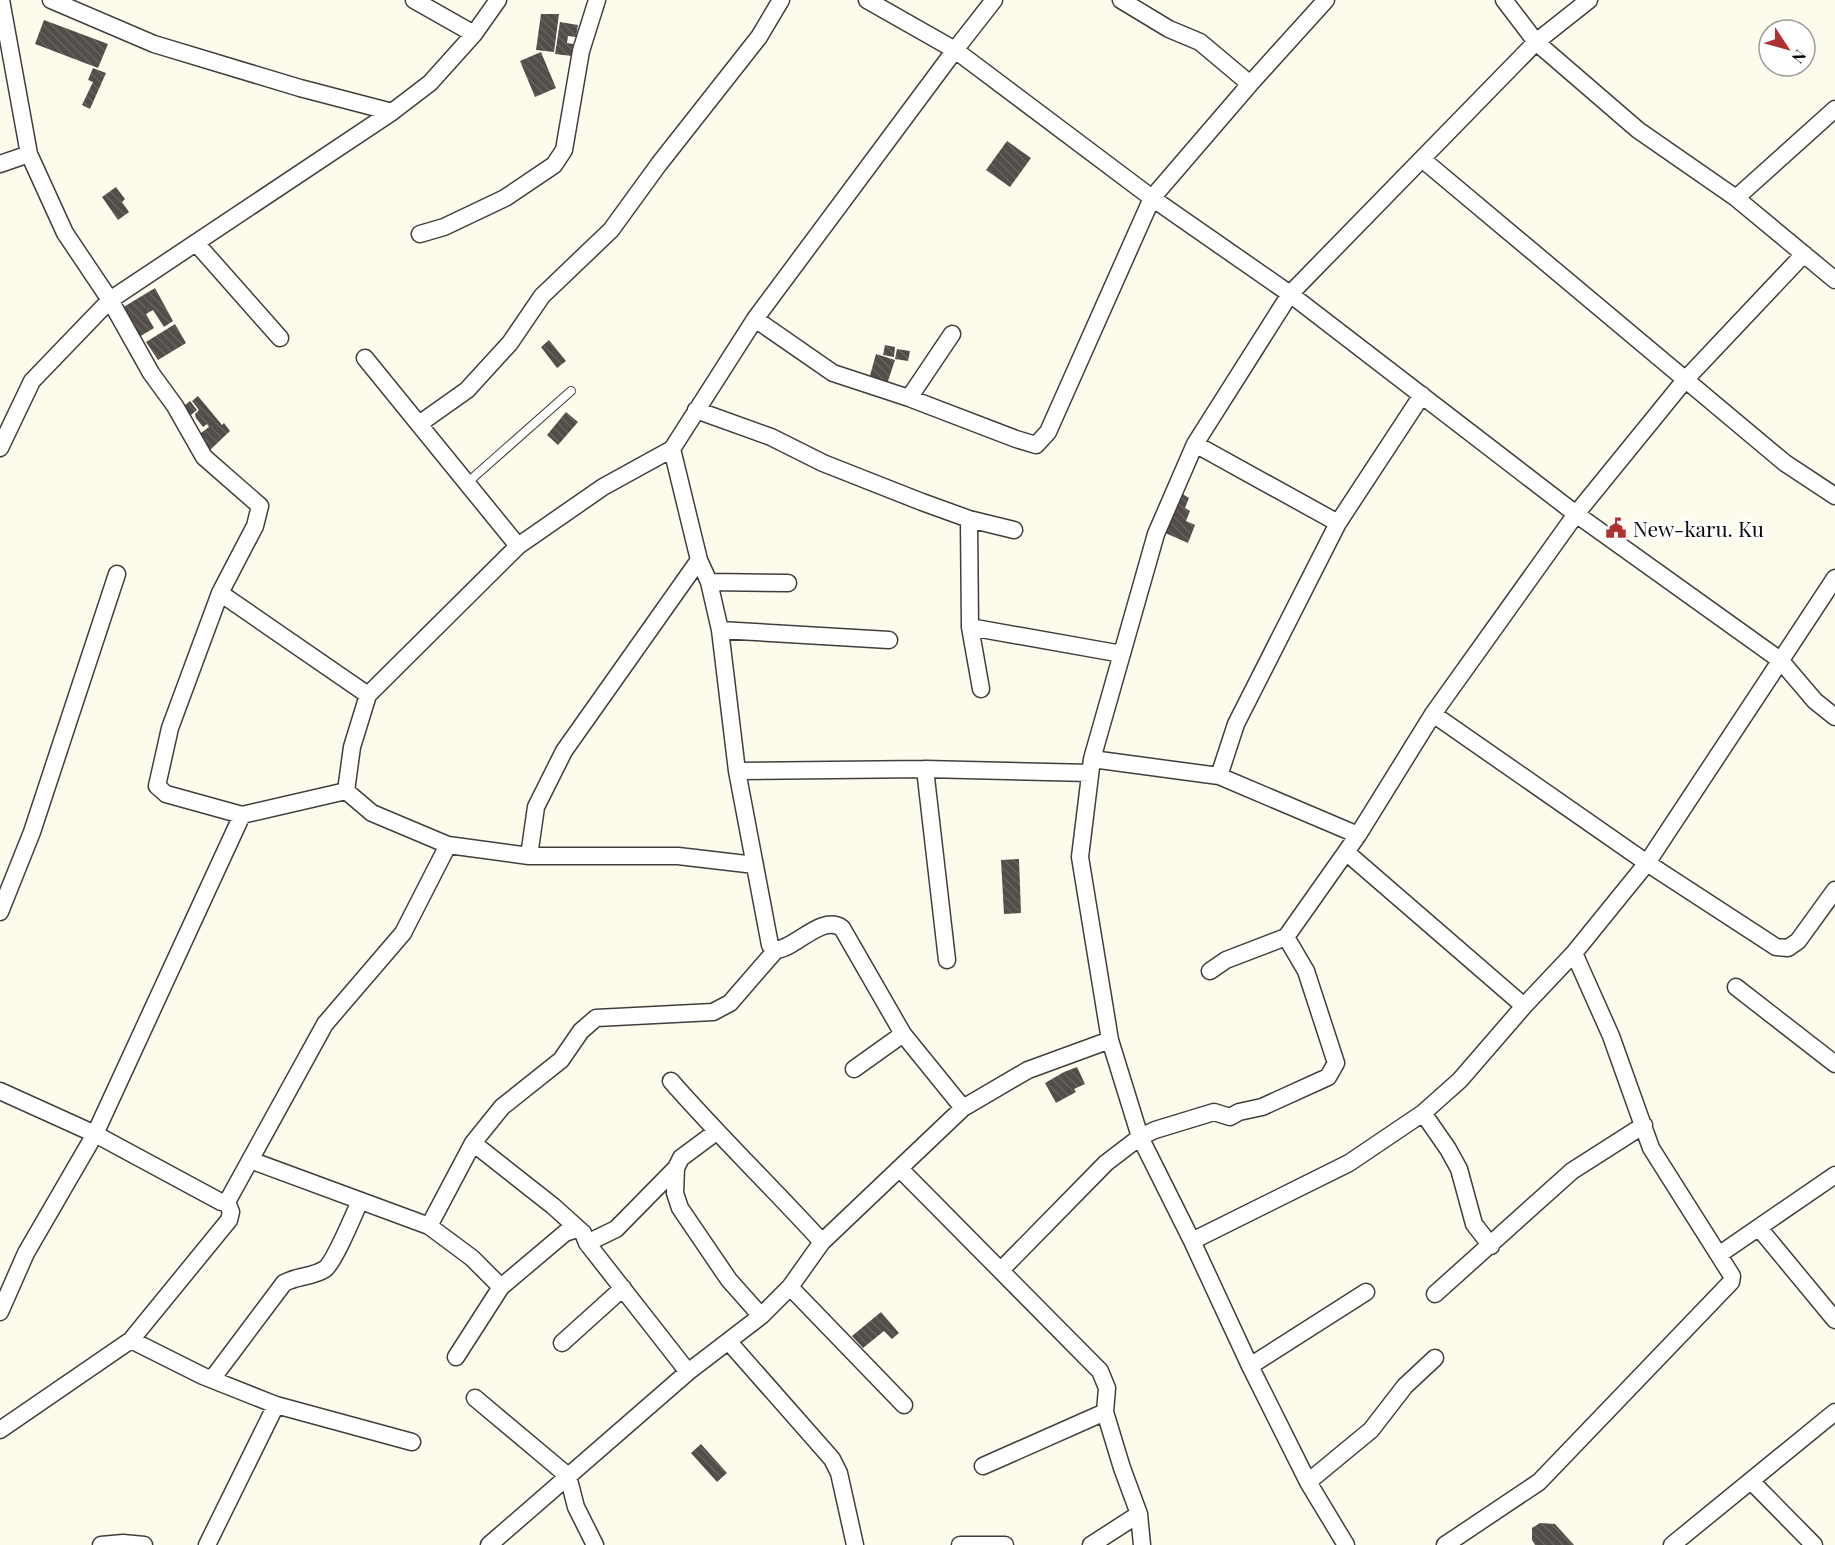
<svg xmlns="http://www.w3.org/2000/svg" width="1835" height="1545" font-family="'Playfair Display',serif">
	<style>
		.building { fill: url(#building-back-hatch) }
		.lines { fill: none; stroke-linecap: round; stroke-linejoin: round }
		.service-casing { stroke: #3f3f3f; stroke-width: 10 }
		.minor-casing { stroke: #3f3f3f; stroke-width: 19 }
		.service { stroke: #fff; stroke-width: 8 }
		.minor { stroke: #fff; stroke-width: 16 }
		.labels { text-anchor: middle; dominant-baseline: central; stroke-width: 6; stroke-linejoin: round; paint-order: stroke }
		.poi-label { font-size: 21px; fill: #0c0c0c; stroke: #fff; text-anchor: start }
	</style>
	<defs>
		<pattern id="building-back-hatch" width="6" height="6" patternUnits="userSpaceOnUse" patternTransform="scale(1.5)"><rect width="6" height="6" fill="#534d49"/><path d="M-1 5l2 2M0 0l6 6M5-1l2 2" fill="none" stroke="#67625f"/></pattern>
	</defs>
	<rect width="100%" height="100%" fill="#fdfbec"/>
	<path class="building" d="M 541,14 L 559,14 L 554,52 L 536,50 Z
		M 44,20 L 108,44 L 98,68 L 35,44 Z
		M 560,22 L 578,25 L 576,37 L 568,36 L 567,43 L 573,44 L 572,56 L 555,54 Z
		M 541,52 L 556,88 L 535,97 L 520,61 Z
		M 93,68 L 106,73 L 90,109 L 82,105 L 93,82 L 88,80 Z
		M 1007,141 L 1031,158 L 1010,187 L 986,170 Z
		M 116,187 L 125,199 L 122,202 L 129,212 L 118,220 L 102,197 Z
		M 155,288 L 173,321 L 164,327 L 153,310 L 146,314 L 154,328 L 139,337 L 122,308 Z
		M 175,324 L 186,343 L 158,360 L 146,342 Z
		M 549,340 L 566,361 L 557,368 L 541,347 Z
		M 885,345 L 895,347 L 894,357 L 883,355 Z
		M 897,349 L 910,351 L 908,361 L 895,359 Z
		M 876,354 L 895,360 L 887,384 L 869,379 Z
		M 198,396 L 222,425 L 224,423 L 230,431 L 209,451 L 197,436 L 209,427 L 207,424 L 203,427 L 196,418 L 195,414 L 199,410 L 192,401 Z
		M 190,401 L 197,410 L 186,419 L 179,410 Z
		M 566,412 L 578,422 L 558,445 L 547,435 Z
		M 1181,493 L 1189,498 L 1185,508 L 1190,511 L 1186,521 L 1195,525 L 1188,543 L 1163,532 Z
		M 1019,859 L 1021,913 L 1004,914 L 1001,860 Z
		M 1077,1067 L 1085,1084 L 1074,1089 L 1076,1092 L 1056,1103 L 1045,1083 L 1064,1072 Z
		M 881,1312 L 899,1333 L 892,1339 L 884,1331 L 863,1348 L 852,1336 Z
		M 701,1444 L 727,1473 L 717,1482 L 691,1453 Z
		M 1540,1523 L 1555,1524 L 1574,1545 L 1535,1545 L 1532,1540 L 1532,1528 Z"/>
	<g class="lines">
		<g class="service-casing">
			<path id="service" d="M 467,483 L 571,391"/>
		</g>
		<g class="minor-casing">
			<path id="minor" d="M 1,0 L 29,154 L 65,233 L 110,300 L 151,373 L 175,406 L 204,457 L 260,506 L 255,526 L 220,593 L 170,728 L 157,786 L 166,794 L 242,815 L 346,791
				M 51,0 L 154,44 L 300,88 L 392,112
				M 414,0 L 474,34
				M 867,0 L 955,50 L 994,0
				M 1121,0 L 1169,29 L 1200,42 L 1250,84
				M 1504,0 L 1536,42 L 1638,130 L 1736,198 L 1835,280
				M 1422,159 L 1785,463 L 1835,496
				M 0,164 L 29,154
				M 1736,198 L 1835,109
				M 420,234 L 444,227 L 505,198 L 554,165 L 564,150 L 581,51 L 597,0
				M 196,243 L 280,338
				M 755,319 L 833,373 L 909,398 L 1016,439 L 1036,445 L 1048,432 L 1152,198 L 1250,84 L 1326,0
				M 365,358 L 518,546
				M 909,398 L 952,334
				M 696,410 L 771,437 L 823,463 L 922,502 L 969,519 L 1014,530
				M 419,424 L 467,390 L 510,343 L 542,296 L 611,230 L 659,164 L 759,37 L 781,0
				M 1195,444 L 1338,523
				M 0,448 L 32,381 L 110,300 L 392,112 L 430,83 L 474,34 L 498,0
				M 672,449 L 699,560 L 709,582 L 720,630 L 737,771 L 770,945 L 776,950
				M 969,519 L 970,627 L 981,689
				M 709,582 L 788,583
				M 220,593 L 368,695
				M 970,627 L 1122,654
				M 720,630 L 889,640
				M 1433,714 L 1647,863 L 1776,947 L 1788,948 L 1798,941 L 1835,890
				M 1092,759 L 1219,776 L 1358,835
				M 925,769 L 947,960
				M 737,771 L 925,769 L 1090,773
				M 1219,776 L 1236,724 L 1338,523 L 1422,395
				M 346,791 L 352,747 L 368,695 L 518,546 L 603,487 L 672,449 L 755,319 L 955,50 L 1152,198 L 1290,294 L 1576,514 L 1780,660 L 1815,701 L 1835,717
				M 346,791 L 372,813 L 448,845 L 529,856 L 678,856 L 755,865
				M 1346,852 L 1524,1006
				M 529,856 L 536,807 L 564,751 L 699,560
				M 0,912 L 32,832 L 117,574
				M 1210,971 L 1226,960 L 1286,937 L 1358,835 L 1433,714 L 1576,514 L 1685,380 L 1804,254
				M 1736,987 L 1835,1064
				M 854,1069 L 903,1034
				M 671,1081 C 719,1136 772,1187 822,1242
				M 0,1091 L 95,1134 L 221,1202 L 227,1202
				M 1423,1113 L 1448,1149 L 1459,1169 L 1474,1224 L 1491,1246
				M 473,1143 L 553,1206 L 583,1233 L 587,1243 L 688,1372
				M 250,1160 L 429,1226 L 472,1258 L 501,1287
				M 676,1168 L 675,1193 L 680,1208 L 729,1280 L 761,1316
				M 900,1169 L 1100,1371 L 1107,1388 L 1105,1412 L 1122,1468 L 1139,1514 L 1142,1545
				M 227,1202 L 325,1024 L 403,933 L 448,845
				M 429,1226 L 473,1143 L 502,1107 L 561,1060 L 581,1031 L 596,1018 L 713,1012 L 730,1003 L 776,950 C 796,948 822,914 842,928 L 903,1034 L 963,1108
				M 1759,1228 L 1835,1320
				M 1192,1241 L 1349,1163 L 1423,1113 L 1460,1080 L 1524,1006 L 1574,953 L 1647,863 L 1835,578
				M 587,1243 L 616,1229 L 676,1168 L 681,1158 L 716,1132
				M 1720,1254 L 1835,1175
				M 1001,1270 L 1106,1163 L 1140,1137 L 1155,1130 L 1214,1112 L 1230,1117 L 1239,1112 L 1262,1107 L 1328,1077 L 1336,1063 L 1306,971 L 1286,937
				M 790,1287 L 904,1405
				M 1435,1294 L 1572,1171 L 1644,1125
				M 0,1312 L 26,1253 L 95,1134 L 242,815
				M 131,1340 L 203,1376 L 276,1405 L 412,1442
				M 729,1342 L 832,1459 L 839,1473 L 855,1545
				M 562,1343 L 623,1288
				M 456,1357 L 501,1287 L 565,1233 L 577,1229
				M 1250,1366 L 1366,1292
				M 212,1379 L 284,1283 C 296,1276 313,1277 325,1269 C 335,1261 354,1214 360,1201
				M 475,1398 L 568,1476 L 576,1507 L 595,1545
				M 0,1430 L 131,1340 L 229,1220 L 231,1212 L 227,1202
				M 983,1466 L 1105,1412
				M 1751,1481 L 1814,1545
				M 1308,1482 L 1371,1430 L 1405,1386 L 1435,1358
				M 101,1545 L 123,1543 L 144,1545
				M 207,1545 L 276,1405
				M 489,1545 L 688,1372 L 761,1316 L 790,1287 L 822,1242 L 963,1108 L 1028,1070 L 1110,1040
				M 960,1545 L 1005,1545
				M 1091,1545 L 1139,1514
				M 1346,1545 L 1308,1482 L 1250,1366 L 1192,1241 L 1140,1137 L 1110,1040 L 1080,857 L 1092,759 L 1156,534 L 1195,444 L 1290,294 L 1536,42 L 1589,0
				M 1445,1545 L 1539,1482 L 1731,1282 L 1732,1276 L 1651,1148 L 1611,1036 L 1574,953
				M 1672,1545 L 1835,1412"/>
		</g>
		<use href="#service" class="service"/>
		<use href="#minor" class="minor"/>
	</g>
	<defs>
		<g id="civic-bare" transform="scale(1.62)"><path d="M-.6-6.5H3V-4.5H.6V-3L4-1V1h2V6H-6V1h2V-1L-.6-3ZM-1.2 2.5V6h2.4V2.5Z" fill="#af3031" stroke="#fff" stroke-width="2.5" paint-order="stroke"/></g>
	</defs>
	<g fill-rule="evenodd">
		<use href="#civic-bare" x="1616" y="528"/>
	</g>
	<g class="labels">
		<g class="poi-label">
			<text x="1633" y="528">New-karu. Ku</text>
		</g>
	</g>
	<g transform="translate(1787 48) rotate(126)"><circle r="28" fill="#ffffff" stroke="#9e9e9e" stroke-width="1.5"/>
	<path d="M0-4.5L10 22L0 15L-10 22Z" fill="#af3031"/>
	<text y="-9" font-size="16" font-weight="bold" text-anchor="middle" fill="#0c0c0c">N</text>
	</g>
</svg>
